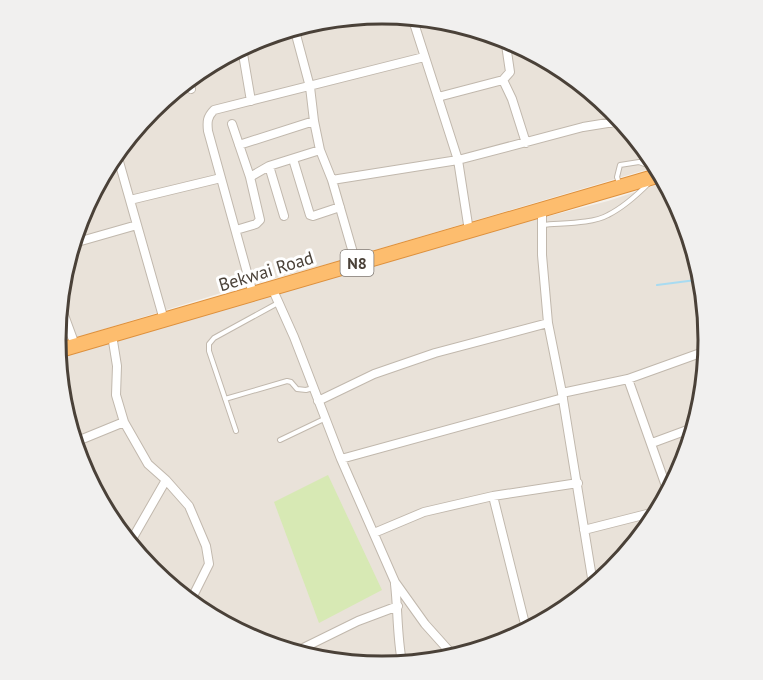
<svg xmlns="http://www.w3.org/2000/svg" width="763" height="680" font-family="'PT Sans',sans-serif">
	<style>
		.residential { fill: #e9e2d9 }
		.green { fill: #d7e9b4 }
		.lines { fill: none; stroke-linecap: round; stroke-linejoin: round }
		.stream { stroke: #a8dbf1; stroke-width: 2 }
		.lane-casing { stroke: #c1b8ad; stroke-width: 6 }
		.street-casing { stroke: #c1b8ad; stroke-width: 10 }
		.highway-casing { stroke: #dd903d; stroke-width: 16 }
		.lane { stroke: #fff; stroke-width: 4 }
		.street { stroke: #fff; stroke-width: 8 }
		.highway { stroke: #fdbd6e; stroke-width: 14 }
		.labels { text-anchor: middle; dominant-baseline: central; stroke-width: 6; stroke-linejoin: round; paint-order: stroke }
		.shield { fill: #fff; stroke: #807a74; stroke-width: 1.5 }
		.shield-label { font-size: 16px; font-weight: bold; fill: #4a4138 }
		.street-label { font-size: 18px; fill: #4a4138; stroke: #fff }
		.rim { fill: none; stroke: #4a4138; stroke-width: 3 }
	</style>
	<rect width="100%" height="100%" fill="#f5f1eb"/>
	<path class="residential" d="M 382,14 L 507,38 L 613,109 L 652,168 L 335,262 L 221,293 L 56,344 L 55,340 L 80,215 L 151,109 L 257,38 Z
		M 662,183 L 683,215 L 708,340 L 683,465 L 612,571 L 506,642 L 381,666 L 256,642 L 150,571 L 80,465 L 59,358 L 261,295 L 502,228 L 608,201 Z"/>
	<path class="green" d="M 328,475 L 382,590 L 319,623 L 274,502 Z"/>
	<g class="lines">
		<path class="stream" d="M 657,285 L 696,280"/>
		<g class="lane-casing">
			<path id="lane" d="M 619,183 L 617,177 L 620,165 L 639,162 L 650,166
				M 543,225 C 562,223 592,224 608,215 C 624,207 637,195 649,183
				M 225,399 L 287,381 L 291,382 L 297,389 L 306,390 L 313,388
				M 236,431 L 209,351 L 209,344 L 214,338 L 278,303
				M 280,440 L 324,419"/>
		</g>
		<g class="street-casing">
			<path id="street" d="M 413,20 L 458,160 L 469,231
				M 295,31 L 310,87 L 314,121 L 320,150 L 332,180 L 356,263
				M 242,48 L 251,101
				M 503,80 L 512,99 L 526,143
				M 189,84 L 191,89
				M 438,97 L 503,80 L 510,72 L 505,38
				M 611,108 L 611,123
				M 232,124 L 250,177
				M 239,145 L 314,121
				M 118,158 L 164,320
				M 293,159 L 310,215 L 313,216 L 340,207
				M 269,166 L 284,216
				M 332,180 L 458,160 L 583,127 L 620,121
				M 130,200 L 221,178
				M 542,209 L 542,255 L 548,323 L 562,393 L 593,584
				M 236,230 L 256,224 L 260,220 L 250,177 L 269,166 L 320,150
				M 74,243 L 137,225
				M 272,288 L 294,337 L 341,459 L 395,582 L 425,624 L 451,653
				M 253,294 L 208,131 C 207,122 207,117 214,110 L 424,57
				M 61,307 L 75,345
				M 112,335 L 117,366 L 116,395 L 124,422 L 148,464 L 166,480 L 189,506 L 206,546 L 209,564 L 192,598
				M 628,379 L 667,489
				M 562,393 L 628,379 L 706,351
				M 318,401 L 374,374 L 435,353 L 548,323
				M 75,442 L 124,422
				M 652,443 L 690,429
				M 341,459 L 563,398
				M 493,496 L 526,628
				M 584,530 L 651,513
				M 374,533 L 424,512 L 493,496 L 578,483
				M 131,541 L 166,480
				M 395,584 C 398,610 397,636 402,662
				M 299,650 L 358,621 L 398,606"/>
		</g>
		<g class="highway-casing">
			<path id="highway" d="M 57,351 L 657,176"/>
		</g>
		<use href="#lane" class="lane"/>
		<use href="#street" class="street"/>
		<use href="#highway" class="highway"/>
	</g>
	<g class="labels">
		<rect class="shield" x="340.5" y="250" width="33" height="26" rx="4.5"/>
		<g class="shield-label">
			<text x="357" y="263">N8</text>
		</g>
		<g class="street-label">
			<text transform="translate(266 271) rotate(-17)">Bekwai Road</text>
		</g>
	</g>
	<path d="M0 0H763V680H0ZM66 340a316 316 0 1 1 632 0a316 316 0 1 1-632 0Z" fill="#f1f0ef" fill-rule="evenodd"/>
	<path class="rim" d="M66 340a316 316 0 1 1 632 0a316 316 0 1 1-632 0Z"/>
</svg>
